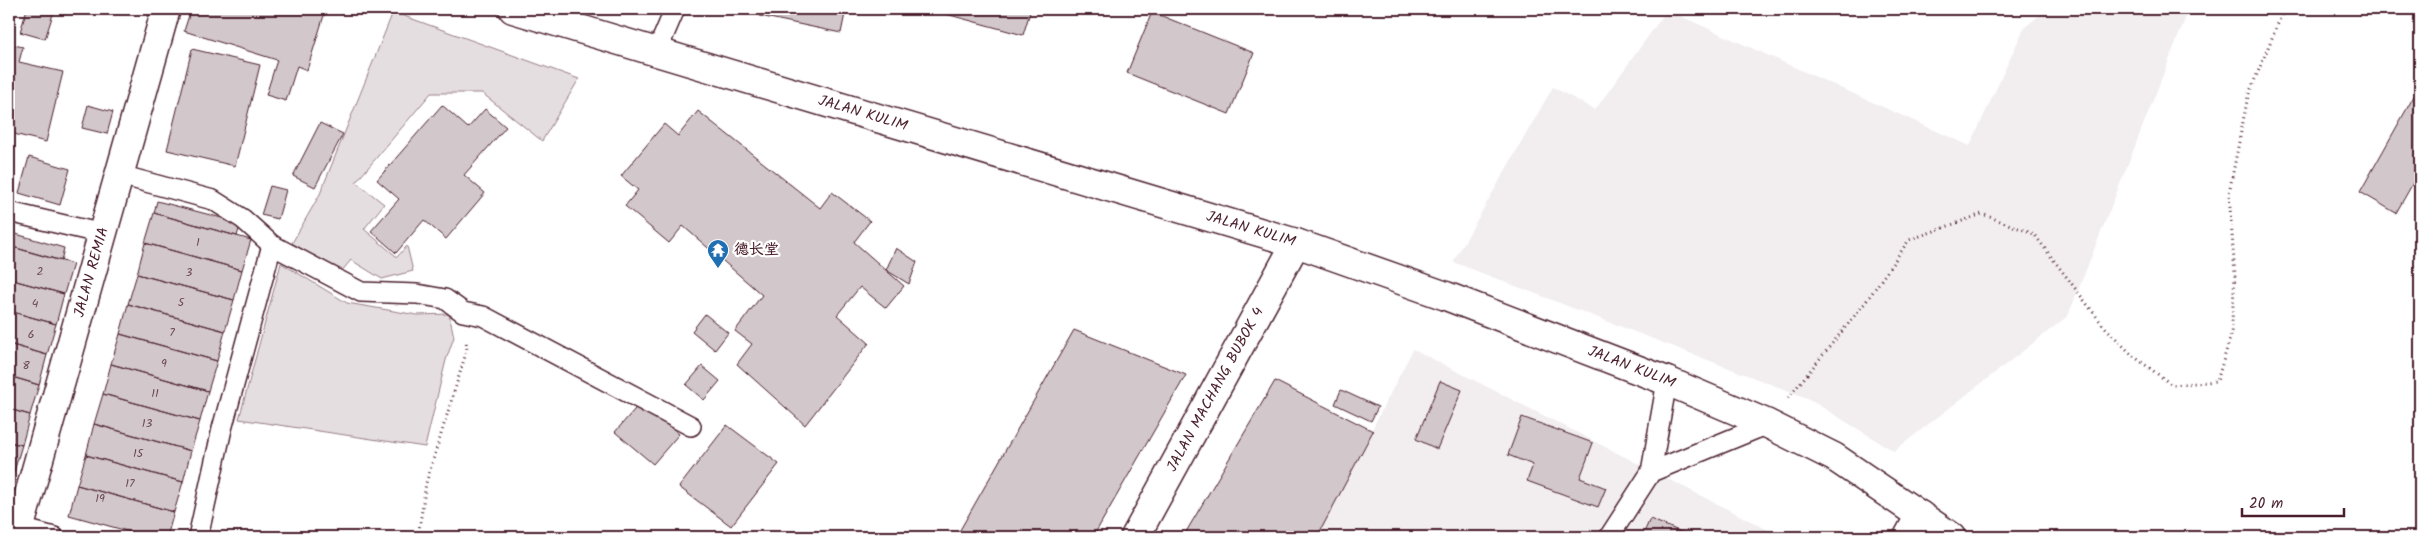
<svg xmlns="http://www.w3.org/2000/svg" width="2429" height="546" font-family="Kalam,'LXGW WenKai TC',sans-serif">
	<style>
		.built { fill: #f2eeef }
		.green { fill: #e5dee0; stroke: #987e86 }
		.building { fill: #d2c7cb; stroke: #4a1f2b }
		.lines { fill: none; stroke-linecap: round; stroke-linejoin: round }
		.lane-casing { stroke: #4a1f2b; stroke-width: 22 }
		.street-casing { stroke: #4a1f2b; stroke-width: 31 }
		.secondary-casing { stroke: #4a1f2b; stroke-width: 31 }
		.primary-casing { stroke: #4a1f2b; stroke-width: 31 }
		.path { stroke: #4a1f2b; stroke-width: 3; stroke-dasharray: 1 4; stroke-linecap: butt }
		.lane { stroke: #fff; stroke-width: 19 }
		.street { stroke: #fff; stroke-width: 28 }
		.secondary { stroke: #fff; stroke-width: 28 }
		.primary { stroke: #fff; stroke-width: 28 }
		.labels { text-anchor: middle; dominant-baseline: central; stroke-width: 4.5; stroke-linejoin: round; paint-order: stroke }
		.number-label { font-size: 12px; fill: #6c4953 }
		.street-label { font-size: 15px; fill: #4a1f2b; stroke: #fff }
		.poi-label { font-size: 15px; font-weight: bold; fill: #4a1f2b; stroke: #fff; text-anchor: start }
	</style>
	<rect width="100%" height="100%" fill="#fff"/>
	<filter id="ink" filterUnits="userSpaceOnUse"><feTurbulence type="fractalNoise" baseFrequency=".02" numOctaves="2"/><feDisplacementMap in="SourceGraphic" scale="10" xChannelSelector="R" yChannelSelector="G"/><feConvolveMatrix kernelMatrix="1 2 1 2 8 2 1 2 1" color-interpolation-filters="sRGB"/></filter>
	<g filter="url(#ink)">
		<path class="built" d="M 2047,9 L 2189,9 L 2068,316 L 1894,451 L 1807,398 L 1453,262 L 1553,87 L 1595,110 L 1667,10 L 1970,146 L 2024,28 Z
			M 1413,349 L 1782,537 L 1317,537 Z"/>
		<path class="green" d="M 393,12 L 579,79 L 542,141 L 482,93 L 431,93 L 356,182 L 384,204 L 364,229 L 397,257 L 407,246 L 413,271 L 382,279 L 351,260 L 341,272 L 292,243 L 320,194 Z
			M 281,263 L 347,303 L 417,315 L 449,314 L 454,337 L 446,360 L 425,447 L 239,419 Z"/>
		<path class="building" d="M 27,9 L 54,11 L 45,39 L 20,32 Z
			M 191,9 L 326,9 L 307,70 L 297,66 L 286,101 L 266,95 L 277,60 L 184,31 Z
			M 761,9 L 846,9 L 841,33 L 760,16 Z
			M 948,9 L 1031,9 L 1023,35 L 946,14 Z
			M 1152,12 L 1254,53 L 1229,114 L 1127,73 Z
			M 9,44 L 23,47 L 19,62 L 63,72 L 46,142 L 10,133 L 9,138 Z
			M 192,49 L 260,65 L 235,166 L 167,150 Z
			M 2414,96 L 2420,99 L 2420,178 L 2417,176 L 2396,213 L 2360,192 Z
			M 88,105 L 113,112 L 107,134 L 82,128 Z
			M 442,105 L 468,128 L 485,109 L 506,127 L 464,175 L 485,193 L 446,239 L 424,220 L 396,253 L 371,231 L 399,199 L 377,180 Z
			M 698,111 L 820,208 L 832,192 L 870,221 L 854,242 L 904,286 L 886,308 L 860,287 L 837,315 L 869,343 L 805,425 L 737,364 L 752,344 L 735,331 L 762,295 L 683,226 L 669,243 L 625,206 L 638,190 L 621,176 L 664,124 L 678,136 Z
			M 320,123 L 343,134 L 315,187 L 293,176 Z
			M 29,157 L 70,169 L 60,205 L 19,193 Z
			M 270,186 L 286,190 L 278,219 L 261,215 Z
			M 157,201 L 241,223 L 237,236 L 154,213 Z
			M 154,213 L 251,240 L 242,270 L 145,243 Z
			M 9,232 L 64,248 L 61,261 L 9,246 Z
			M 145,243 L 242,270 L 234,300 L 137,274 Z
			M 9,246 L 73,264 L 64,294 L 9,279 Z
			M 896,248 L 917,262 L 909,284 L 886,270 Z
			M 137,274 L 234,300 L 225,331 L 128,304 Z
			M 9,279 L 64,294 L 56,324 L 9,311 Z
			M 128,304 L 225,331 L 217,361 L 120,334 Z
			M 9,311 L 56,324 L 47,355 L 9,344 Z
			M 705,314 L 728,333 L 715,350 L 692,331 Z
			M 1074,330 L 1186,375 L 1093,537 L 956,537 Z
			M 120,334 L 217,361 L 208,391 L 111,364 Z
			M 9,344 L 47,355 L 39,385 L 9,376 Z
			M 111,364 L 208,391 L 200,421 L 103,394 Z
			M 702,366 L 720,381 L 704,400 L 686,385 Z
			M 9,376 L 39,385 L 30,415 L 9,409 Z
			M 1275,381 L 1373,431 L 1317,537 L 1183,537 Z
			M 1440,381 L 1462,390 L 1437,449 L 1416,439 Z
			M 1341,390 L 1378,407 L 1371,421 L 1335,404 Z
			M 103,394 L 200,421 L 191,451 L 94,424 Z
			M 641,402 L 679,434 L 653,464 L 615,432 Z
			M 9,409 L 30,415 L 22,445 L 9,442 Z
			M 1522,417 L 1593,443 L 1580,478 L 1606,488 L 1598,507 L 1527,481 L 1533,465 L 1508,455 Z
			M 94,424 L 191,451 L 183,482 L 86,455 Z
			M 727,425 L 779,464 L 731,526 L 679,487 Z
			M 9,442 L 22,445 L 13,475 L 9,474 Z
			M 86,455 L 183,482 L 174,512 L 77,485 Z
			M 9,474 L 13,475 L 9,491 Z
			M 77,485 L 174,512 L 167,537 L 149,537 L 69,515 Z
			M 1650,519 L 1693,537 L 1642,537 Z"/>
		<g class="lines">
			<g class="lane-casing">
				<path id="lane" d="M 657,51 L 675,9
					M 120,175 L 213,200 L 243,219 L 272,245 L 361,292 L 417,294 L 445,299 L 463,312 L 483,316 L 691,426
					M 9,212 L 103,234
					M 1651,472 L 1768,424
					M 20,528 L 54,537
					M 198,537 L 222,429 L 272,245
					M 1609,537 L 1651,472 L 1667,381"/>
			</g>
			<g class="street-casing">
				<g id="street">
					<path id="s1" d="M 17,537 L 166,9"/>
					<path id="s2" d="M 1135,537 L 1296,243"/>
				</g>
			</g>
			<g class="secondary-casing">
				<path id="secondary" d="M 1908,537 L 1920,515"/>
			</g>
			<g class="primary-casing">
				<g id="primary">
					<path id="s3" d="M 513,9 L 1296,243 L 1446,296 L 1667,381 L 1768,424 L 1834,457 L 1952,537"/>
				</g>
			</g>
			<path class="path" d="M 1788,398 L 1865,303 L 1909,240 L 1982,214 L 2034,234 L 2102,324 L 2132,355 L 2172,385 L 2217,381 L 2231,335 L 2235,275 L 2229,193 L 2248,96 L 2284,9
				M 418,537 L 426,483 L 467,350 L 466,340"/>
			<use href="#lane" class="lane"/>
			<use href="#street" class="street"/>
			<use href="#secondary" class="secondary"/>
			<use href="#primary" class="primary"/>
		</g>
	</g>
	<defs>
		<g id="temple-pin" transform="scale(1.125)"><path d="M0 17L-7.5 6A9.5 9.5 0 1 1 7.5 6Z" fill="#1f6fb2" stroke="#fff"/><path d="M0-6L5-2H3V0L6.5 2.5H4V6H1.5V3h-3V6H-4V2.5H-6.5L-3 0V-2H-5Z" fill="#fff"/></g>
	</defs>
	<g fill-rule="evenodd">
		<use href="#temple-pin" x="718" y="250"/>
	</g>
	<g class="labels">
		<g class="number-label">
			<text x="198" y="242">1</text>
			<text x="40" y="271">2</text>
			<text x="189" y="272">3</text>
			<text x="181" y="302">5</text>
			<text x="35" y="303">4</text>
			<text x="172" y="332">7</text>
			<text x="31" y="334">6</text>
			<text x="164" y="363">9</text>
			<text x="26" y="365">8</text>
			<text x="155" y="393">11</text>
			<text x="147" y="423">13</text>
			<text x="138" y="453">15</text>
			<text x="130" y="483">17</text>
			<text x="100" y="498">19</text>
		</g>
		<g class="street-label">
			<text stroke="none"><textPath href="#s3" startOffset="365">JALAN KULIM</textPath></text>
			<text stroke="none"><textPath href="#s3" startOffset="770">JALAN KULIM</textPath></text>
			<text stroke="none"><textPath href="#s1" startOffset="275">JALAN REMIA</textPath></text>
			<text stroke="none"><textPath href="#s3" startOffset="1175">JALAN KULIM</textPath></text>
			<text stroke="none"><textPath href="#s2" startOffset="168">JALAN MACHANG BUBOK 4</textPath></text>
		</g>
		<g class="poi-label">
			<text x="734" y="250">德长堂</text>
		</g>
	</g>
	<rect width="2429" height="546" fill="none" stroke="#fff" stroke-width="30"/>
	<rect x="15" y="15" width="2399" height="516" fill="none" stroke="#4a1f2b" stroke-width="2" filter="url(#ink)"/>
	<path d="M2242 508v8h102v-8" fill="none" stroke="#4a1f2b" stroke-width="2.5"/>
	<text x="2249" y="508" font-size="15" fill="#4a1f2b" stroke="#ffffff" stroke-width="4" paint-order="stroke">20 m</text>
</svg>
